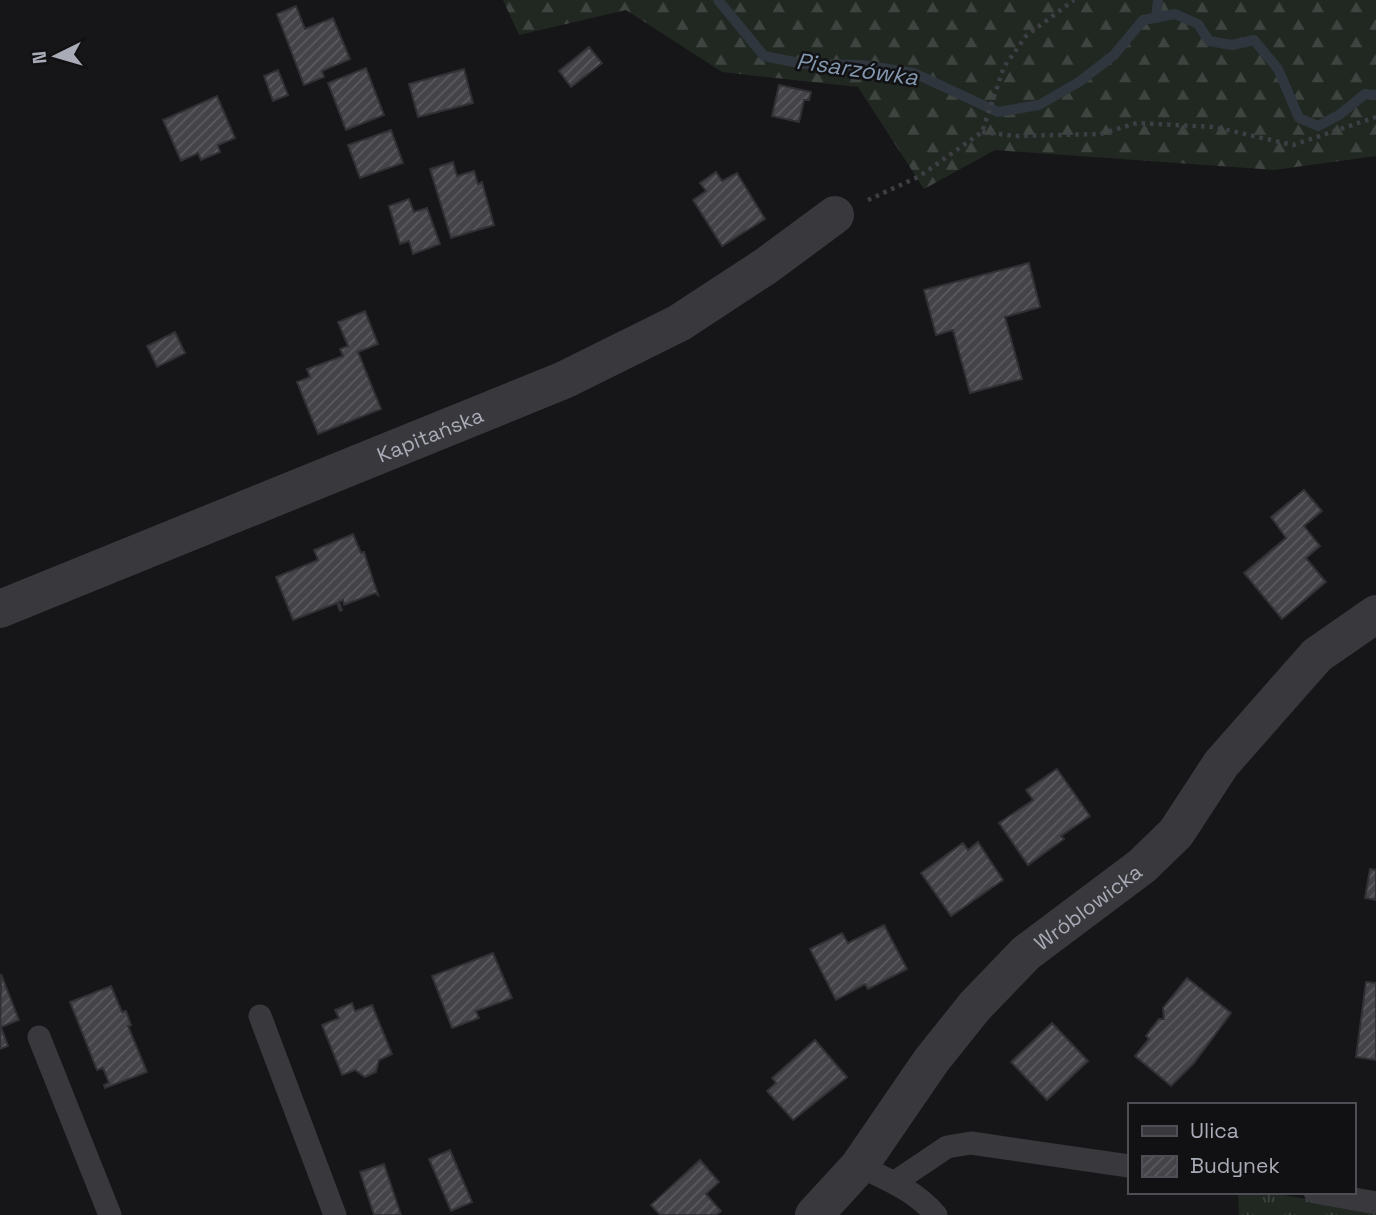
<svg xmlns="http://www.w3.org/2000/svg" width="1376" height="1215" font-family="'Space Grotesk',sans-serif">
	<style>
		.grass { fill: url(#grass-tufts) }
		.forest { fill: url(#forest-firs) }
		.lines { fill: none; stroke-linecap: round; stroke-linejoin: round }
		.stream { stroke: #2f363d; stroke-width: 10 }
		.building { fill: url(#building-hatch); stroke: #313034; stroke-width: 2 }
		.path { stroke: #3e3f44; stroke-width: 4.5; stroke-dasharray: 3.5 5; stroke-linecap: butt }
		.lane { stroke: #38383d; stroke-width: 23 }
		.street { stroke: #38383d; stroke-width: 38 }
		.labels { text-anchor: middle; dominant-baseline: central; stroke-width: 5; stroke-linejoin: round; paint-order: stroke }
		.street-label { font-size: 21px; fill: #a9acb7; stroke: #111113 }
		.water-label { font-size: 23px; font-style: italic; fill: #8397af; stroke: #111113 }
	</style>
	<defs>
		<pattern id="grass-tufts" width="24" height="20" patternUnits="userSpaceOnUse" patternTransform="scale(1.75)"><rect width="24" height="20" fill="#212822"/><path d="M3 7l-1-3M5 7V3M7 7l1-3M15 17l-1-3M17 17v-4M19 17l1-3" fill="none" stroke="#3e4440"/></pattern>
		<pattern id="forest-firs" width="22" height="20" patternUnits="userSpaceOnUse" patternTransform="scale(1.75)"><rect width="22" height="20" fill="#212822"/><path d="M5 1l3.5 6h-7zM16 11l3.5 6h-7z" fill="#3e4440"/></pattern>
		<pattern id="building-hatch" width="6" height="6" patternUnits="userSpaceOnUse" patternTransform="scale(1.75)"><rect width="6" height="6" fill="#434348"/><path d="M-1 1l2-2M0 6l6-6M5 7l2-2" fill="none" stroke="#5b5b60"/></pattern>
	</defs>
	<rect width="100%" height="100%" fill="#161618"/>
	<path class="grass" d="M 1238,1192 L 1265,1192 L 1376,1211 L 1376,1215 L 1239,1215 Z"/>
	<path class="forest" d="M 503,0 L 1376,0 L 1376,156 L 1274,170 L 995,150 L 924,189 L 858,87 L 722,72 L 626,10 L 519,35 Z"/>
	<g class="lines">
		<path class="stream" d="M 718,0 L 764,56 L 804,64 L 863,65 L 914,73 L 998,112 L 1039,105 L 1079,82 L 1114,55 L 1143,20 L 1175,14 L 1198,24 L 1209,41 L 1232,45 L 1254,40 L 1278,69 L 1299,118 L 1318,126 L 1339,115 L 1365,94 L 1376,95
			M 1156,18 L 1158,0"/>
	</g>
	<path class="building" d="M 296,6 L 305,29 L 333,18 L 350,59 L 322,71 L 324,77 L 304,85 L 277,14 Z
		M 589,47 L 602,63 L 571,87 L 559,71 Z
		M 366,68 L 384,115 L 346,130 L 328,83 Z
		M 464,69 L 473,103 L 418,117 L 409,84 Z
		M 278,70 L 288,95 L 273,101 L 264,76 Z
		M 779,85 L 811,92 L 809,100 L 804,100 L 799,122 L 772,116 Z
		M 217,96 L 235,138 L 218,145 L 220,152 L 201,160 L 198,153 L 181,161 L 163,120 Z
		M 391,130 L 403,163 L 360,178 L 348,145 Z
		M 453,162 L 457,176 L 474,171 L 478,184 L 482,182 L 494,225 L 451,238 L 430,169 Z
		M 716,172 L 722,181 L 737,173 L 765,219 L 722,246 L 693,200 L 706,191 L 700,183 Z
		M 409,199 L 414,212 L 427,208 L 440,244 L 413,254 L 409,241 L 400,244 L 389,206 Z
		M 1029,263 L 1040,307 L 1005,317 L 1022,379 L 970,393 L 953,330 L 936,335 L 924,290 Z
		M 365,311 L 378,344 L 358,352 L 381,409 L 318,434 L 297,382 L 310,377 L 307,369 L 343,356 L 340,349 L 348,346 L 338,322 Z
		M 175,332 L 185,353 L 157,367 L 147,346 Z
		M 1304,490 L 1322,511 L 1304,526 L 1320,546 L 1306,558 L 1326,582 L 1282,619 L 1244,573 L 1286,538 L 1271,517 Z
		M 353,534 L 361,553 L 364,552 L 378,595 L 375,593 L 344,605 L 343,600 L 339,602 L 342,610 L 340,611 L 337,603 L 293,620 L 276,577 L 318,560 L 314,550 Z
		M 1057,769 L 1090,816 L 1061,836 L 1064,839 L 1028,865 L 999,823 L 1033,800 L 1026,790 Z
		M 978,842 L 1003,880 L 951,916 L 921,873 L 963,843 L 968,850 Z
		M 1370,869 L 1376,870 L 1376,900 L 1365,898 Z
		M 884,925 L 907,969 L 868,989 L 865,984 L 836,1000 L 810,949 L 842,933 L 848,943 Z
		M 493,953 L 512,998 L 476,1011 L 479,1018 L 452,1028 L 432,976 Z
		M 1,974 L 19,1020 L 1,1027 L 8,1046 L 0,1049 Z
		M 1187,978 L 1231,1013 L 1194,1063 L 1171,1086 L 1135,1056 L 1149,1039 L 1146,1036 L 1159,1019 L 1164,1019 L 1163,1008 Z
		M 1366,982 L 1376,983 L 1376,1060 L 1356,1057 Z
		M 111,986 L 122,1012 L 126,1011 L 131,1025 L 128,1026 L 147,1072 L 105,1088 L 104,1085 L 109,1083 L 103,1068 L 97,1070 L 70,1002 Z
		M 352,1003 L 355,1011 L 372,1005 L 392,1054 L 379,1060 L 376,1072 L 365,1077 L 355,1070 L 342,1075 L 322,1025 L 339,1018 L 335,1010 Z
		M 1052,1023 L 1088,1061 L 1047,1100 L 1011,1062 Z
		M 815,1040 L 847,1077 L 793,1120 L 767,1091 L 776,1083 L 772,1078 Z
		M 450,1150 L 472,1202 L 451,1211 L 429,1159 Z
		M 700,1160 L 719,1182 L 706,1194 L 721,1211 L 716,1215 L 660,1215 L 651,1205 Z
		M 384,1164 L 401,1215 L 374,1215 L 360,1172 Z"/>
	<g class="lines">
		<path class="path" d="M 982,132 L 1014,136 L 1100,134 L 1137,123 L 1214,127 L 1293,145 L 1376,117
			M 868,200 L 920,176 L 982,132 L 1004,67 L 1026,36 L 1074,0"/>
		<path class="lane" d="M 260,1016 L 335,1215
			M 39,1037 L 110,1215
			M 859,1166 C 887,1179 916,1191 936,1215
			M 895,1182 L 947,1147 L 971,1143 L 1129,1166
			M 1315,1192 L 1376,1203"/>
		<g class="street">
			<path id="s1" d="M 0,609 L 564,380 L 679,323 L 766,266 L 835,215"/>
			<path id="s2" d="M 814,1215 L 859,1166 L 931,1061 L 975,1006 L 1026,953 L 1142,866 L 1176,833 L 1221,764 L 1317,655 L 1376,614"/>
		</g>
	</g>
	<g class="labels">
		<g class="street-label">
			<text stroke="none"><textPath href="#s1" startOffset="464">Kapitańska</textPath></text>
			<text stroke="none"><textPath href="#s2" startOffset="415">Wróblowicka</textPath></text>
		</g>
		<g class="water-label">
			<text transform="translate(857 69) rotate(8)">Pisarzówka</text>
		</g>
	</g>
	<rect x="1128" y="1103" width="228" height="91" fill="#111113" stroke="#4e4f55" stroke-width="2"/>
	<rect x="1142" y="1126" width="35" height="10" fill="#38383d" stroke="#4e4f55" stroke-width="2"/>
	<text x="1190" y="1138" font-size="21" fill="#a9acb7">Ulica</text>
	<rect x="1142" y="1156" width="35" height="21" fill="url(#building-hatch)" stroke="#4e4f55" stroke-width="2"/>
	<text x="1190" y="1173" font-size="21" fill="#a9acb7">Budynek</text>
	<g transform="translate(56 56) rotate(265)" stroke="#111113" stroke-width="5" paint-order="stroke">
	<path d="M0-5L12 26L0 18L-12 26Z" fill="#a9acb7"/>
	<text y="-10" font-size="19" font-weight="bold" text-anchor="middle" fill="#a9acb7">N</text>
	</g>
</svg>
